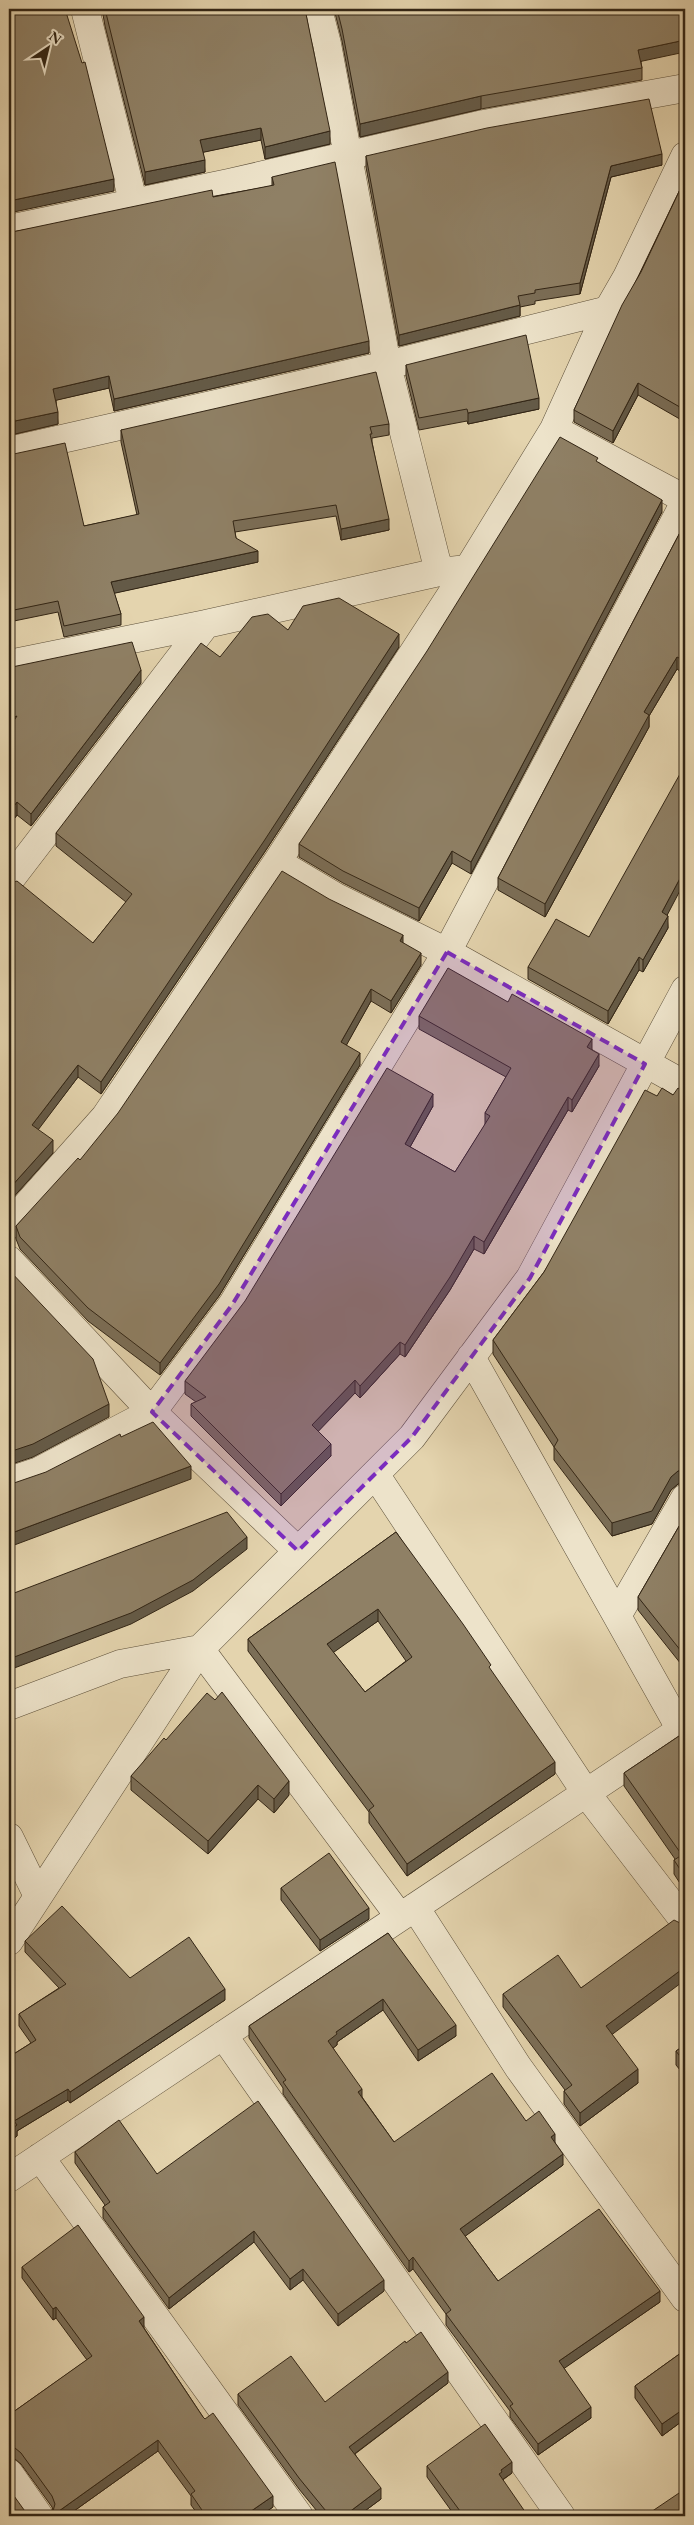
<svg xmlns="http://www.w3.org/2000/svg" width="694" height="2525" font-family="'EB Garamond',serif">
	<style>
		.lines { fill: none; stroke-linecap: round; stroke-linejoin: round }
		.minor-casing { stroke: #5e513b; stroke-width: 29 }
		.minor { stroke: #ede3ca; stroke-width: 28 }
		.wall { fill: #7b6e57; stroke: #322515; fill-rule: evenodd }
		.shaded-wall { fill: #645a47; stroke: #322515 }
		.building { fill: #8f8065; stroke: #322515; fill-rule: evenodd }
		.marked { fill: #7b2cbf; fill-opacity: 0.2; stroke: #7b2cbf; stroke-width: 4; stroke-dasharray: 10 6; stroke-linejoin: round }
	</style>
	<rect width="100%" height="100%" fill="#e4d4ae"/>
	<filter id="stains"><feTurbulence type="fractalNoise" baseFrequency=".004" numOctaves="4"/><feColorMatrix values="0 0 0 0 .2 0 0 0 0 .09 0 0 0 0 .02 0 0 0 .5 -.17"/></filter>
	<radialGradient id="worn" r=".72"><stop offset=".6" stop-color="#630" stop-opacity="0"/><stop offset="1" stop-color="#630" stop-opacity=".3"/></radialGradient>
	<g class="lines">
		<g class="minor-casing">
			<path id="minor" d="M 85,9 L 133,201
				M 318,9 L 327,44 L 387,365 L 439,572
				M 9,229 L 229,183 L 484,124 L 685,88
				M 554,429 L 685,499
				M 9,451 L 387,365 L 608,310
				M 9,664 L 206,624
				M 277,862 L 336,897 L 447,952 L 685,1085
				M 9,881 L 206,624 L 439,572 L 468,569
				M 9,1225 L 105,1117 L 277,862 L 468,569 L 554,429 L 608,310 L 627,277 L 685,156
				M 9,1260 L 152,1412 L 298,1551
				M 471,1357 L 617,1616
				M 375,1474 L 586,1793 L 685,1922
				M 9,1481 L 39,1471 L 152,1412 L 232,1305 L 447,952 L 685,502
				M 9,1706 L 120,1664 L 200,1649 L 400,1917
				M 681,1730 L 617,1616 L 685,1498
				M 9,1837 L 38,1896
				M 415,1907 L 518,2067 L 685,2298
				M 9,1941 L 200,1649 L 412,1437 L 530,1278 L 685,990
				M 223,2035 L 561,2516
				M 40,2157 L 299,2516
				M 9,2178 L 685,1727
				M 9,2473 L 39,2516"/>
		</g>
		<use href="#minor" class="minor"/>
	</g>
	<path class="wall" d="M 102,9 L 305,9 L 330,144 L 265,159 L 261,140 L 203,152 L 205,172 L 145,185 L 105,26 Z
		M 334,9 L 685,9 L 641,62 L 642,68 L 642,80 L 481,109 L 360,137 L 342,41 Z
		M 366,156 L 662,165 L 611,177 L 580,294 L 535,301 L 535,304 L 520,307 L 520,316 L 399,346 L 366,167 Z
		M 272,177 L 369,353 L 114,411 L 109,388 L 56,400 L 58,424 L 15,434 L 10,409 L 9,409 L 9,232 L 12,232 L 272,186 Z
		M 685,179 L 685,422 L 638,395 L 613,443 L 574,422 L 574,410 Z
		M 406,365 L 539,409 L 468,424 L 467,421 L 419,430 L 406,376 Z
		M 389,424 L 389,435 L 372,438 L 372,442 L 389,530 L 341,540 L 336,516 L 235,532 L 236,538 L 258,562 L 114,593 L 121,614 L 121,625 L 64,637 L 58,612 L 9,622 L 9,455 L 84,526 L 137,515 L 121,442 L 121,430 Z
		M 598,462 L 662,512 L 471,874 L 452,863 L 419,921 L 343,883 L 299,857 L 299,844 Z
		M 685,523 L 685,665 L 681,672 L 677,669 L 649,716 L 649,727 L 545,917 L 498,890 L 498,878 Z
		M 288,630 L 399,647 L 264,853 L 101,1094 L 78,1077 L 38,1129 L 53,1153 L 9,1202 L 93,943 L 126,902 L 56,846 L 56,833 L 220,657 Z
		M 9,666 L 141,683 L 31,826 L 17,815 L 9,826 Z
		M 667,915 L 668,928 L 643,972 L 639,970 L 608,1024 L 528,979 L 528,967 L 589,937 Z
		M 403,943 L 421,965 L 391,1013 L 371,1001 L 346,1045 L 360,1065 L 219,1296 L 160,1375 L 88,1321 L 20,1249 L 16,1239 L 16,1226 L 80,1160 Z
		M 419,1016 L 592,1050 L 599,1066 L 572,1112 L 568,1110 L 484,1254 L 474,1249 L 450,1290 L 405,1357 L 400,1354 L 360,1398 L 355,1393 L 318,1431 L 331,1456 L 281,1506 L 191,1416 L 191,1404 L 196,1402 L 185,1394 L 185,1381 L 433,1106 L 410,1147 L 455,1172 L 485,1125 L 485,1113 L 506,1077 L 419,1029 Z
		M 685,1092 L 685,1483 L 678,1484 L 671,1490 L 652,1524 L 612,1536 L 554,1460 L 554,1447 L 493,1354 L 493,1340 L 544,1272 L 657,1096 L 673,1095 Z
		M 685,1516 L 685,1669 L 638,1610 L 638,1597 Z
		M 396,1532 L 555,1774 L 407,1876 L 369,1823 L 369,1812 L 248,1651 L 248,1639 ZM 378,1621 L 406,1661 L 365,1692 L 333,1652 Z
		M 685,1732 L 685,1891 L 674,1874 L 674,1860 L 675,1859 L 624,1786 L 624,1773 Z
		M 166,1740 L 289,1795 L 274,1813 L 258,1799 L 208,1854 L 131,1790 L 131,1776 Z
		M 281,1888 L 369,1919 L 320,1951 L 281,1900 Z
		M 680,1923 L 612,2035 L 638,2083 L 580,2126 L 564,2104 L 564,2091 L 565,2090 L 503,2007 L 503,1994 L 581,1988 Z
		M 388,1933 L 456,2036 L 418,2061 L 383,2010 L 337,2042 L 337,2045 L 333,2048 L 362,2097 L 394,2142 L 526,2121 L 555,2144 L 563,2165 L 465,2236 L 498,2281 L 660,2302 L 564,2368 L 591,2418 L 538,2455 L 510,2417 L 510,2411 L 446,2325 L 446,2314 L 413,2269 L 409,2272 L 283,2094 L 283,2088 L 249,2038 L 249,2026 Z
		M 25,1941 L 130,1978 L 225,2000 L 70,2103 L 68,2100 L 17,2131 L 17,2136 L 9,2142 L 9,2057 L 31,2043 L 19,2026 L 19,2014 L 59,1988 L 25,1952 Z
		M 685,2045 L 685,2076 L 676,2065 L 676,2051 Z
		M 75,2152 L 157,2174 L 384,2291 L 338,2326 L 303,2280 L 290,2290 L 254,2242 L 169,2309 L 103,2218 L 103,2207 L 105,2205 L 75,2163 Z
		M 22,2267 L 144,2328 L 203,2417 L 273,2507 L 260,2516 L 199,2516 L 191,2505 L 191,2496 L 158,2451 L 67,2516 L 49,2516 L 53,2511 L 52,2507 L 21,2464 L 15,2459 L 9,2458 L 9,2415 L 87,2360 L 56,2318 L 53,2320 L 22,2278 Z
		M 685,2350 L 685,2419 L 662,2436 L 635,2398 L 635,2386 Z
		M 448,2383 L 355,2454 L 381,2499 L 358,2516 L 321,2516 L 299,2489 L 238,2405 L 238,2394 L 325,2402 Z
		M 427,2466 L 512,2473 L 455,2516 L 427,2477 Z"/>
	<path class="shaded-wall" d="M 685,40 L 685,52 L 638,62 L 638,50 Z
		M 481,96 L 481,109 L 360,137 L 360,124 Z
		M 261,128 L 261,140 L 200,153 L 200,140 Z
		M 330,131 L 330,144 L 265,159 L 265,147 Z
		M 662,154 L 662,165 L 611,177 L 580,294 L 580,283 L 611,166 Z
		M 205,160 L 205,172 L 145,185 L 145,172 Z
		M 114,179 L 114,191 L 9,213 L 9,201 Z
		M 520,305 L 520,316 L 399,346 L 399,335 Z
		M 369,341 L 369,353 L 114,411 L 114,399 Z
		M 109,376 L 109,388 L 53,401 L 53,389 Z
		M 638,383 L 638,395 L 613,443 L 613,431 Z
		M 539,398 L 539,409 L 468,424 L 468,413 Z
		M 58,412 L 58,424 L 15,434 L 15,421 Z
		M 662,500 L 662,512 L 471,874 L 471,862 Z
		M 389,519 L 389,530 L 341,540 L 341,529 Z
		M 258,551 L 258,562 L 111,594 L 111,582 Z
		M 399,634 L 399,647 L 264,853 L 101,1094 L 101,1082 Z
		M 685,653 L 685,665 L 681,672 L 681,659 Z
		M 677,657 L 677,669 L 649,716 L 649,727 L 545,917 L 545,904 L 644,712 Z
		M 141,670 L 141,683 L 31,826 L 31,814 Z
		M 17,716 L 9,731 L 9,719 Z
		M 17,802 L 17,815 L 9,826 L 9,813 Z
		M 452,851 L 452,863 L 419,921 L 419,908 Z
		M 685,869 L 685,881 L 662,925 L 662,912 Z
		M 668,916 L 668,928 L 643,972 L 643,960 Z
		M 403,935 L 403,948 L 400,941 Z
		M 421,953 L 421,965 L 391,1013 L 391,1001 Z
		M 639,957 L 639,970 L 608,1024 L 608,1011 Z
		M 371,989 L 371,1001 L 341,1055 L 341,1042 Z
		M 592,1039 L 592,1051 L 587,1047 Z
		M 360,1053 L 360,1065 L 219,1296 L 160,1375 L 160,1363 Z
		M 599,1054 L 599,1066 L 572,1112 L 572,1100 Z
		M 78,1065 L 78,1077 L 32,1138 L 32,1125 Z
		M 433,1094 L 433,1106 L 405,1156 L 405,1144 Z
		M 568,1097 L 568,1110 L 484,1254 L 484,1242 Z
		M 53,1140 L 53,1153 L 9,1202 L 9,1189 Z
		M 474,1236 L 474,1249 L 450,1290 L 405,1357 L 405,1345 Z
		M 400,1342 L 400,1354 L 360,1398 L 360,1386 Z
		M 355,1380 L 355,1393 L 312,1438 L 312,1425 Z
		M 109,1404 L 109,1417 L 33,1457 L 9,1465 L 9,1452 Z
		M 331,1444 L 331,1456 L 281,1506 L 281,1494 Z
		M 191,1466 L 191,1479 L 9,1547 L 9,1534 Z
		M 684,1469 L 684,1482 L 678,1484 L 671,1490 L 652,1524 L 612,1536 L 612,1523 L 678,1471 Z
		M 247,1537 L 247,1549 L 193,1591 L 131,1624 L 9,1670 L 9,1659 Z
		M 378,1609 L 378,1621 L 327,1657 L 327,1644 Z
		M 555,1762 L 555,1774 L 407,1876 L 407,1864 Z
		M 289,1781 L 289,1795 L 274,1813 L 274,1799 Z
		M 258,1785 L 258,1799 L 208,1854 L 208,1841 Z
		M 369,1908 L 369,1919 L 320,1951 L 320,1940 Z
		M 685,1967 L 685,1980 L 606,2039 L 606,2026 Z
		M 225,1989 L 225,2000 L 70,2103 L 70,2092 Z
		M 383,1999 L 383,2010 L 337,2042 L 337,2045 L 328,2052 L 328,2041 L 336,2032 Z
		M 456,2025 L 456,2036 L 418,2061 L 418,2050 Z
		M 638,2069 L 638,2083 L 580,2126 L 580,2113 Z
		M 68,2089 L 68,2100 L 17,2131 L 17,2136 L 9,2142 L 9,2131 L 14,2121 Z
		M 362,2089 L 362,2100 L 358,2092 Z
		M 555,2134 L 555,2145 L 551,2137 Z
		M 563,2154 L 563,2165 L 460,2240 L 460,2229 Z
		M 254,2231 L 254,2242 L 169,2309 L 169,2298 Z
		M 413,2257 L 413,2269 L 409,2272 L 409,2261 Z
		M 303,2269 L 303,2280 L 290,2290 L 290,2279 Z
		M 384,2280 L 384,2291 L 338,2326 L 338,2314 Z
		M 660,2291 L 660,2302 L 559,2372 L 559,2361 Z
		M 56,2307 L 56,2318 L 53,2320 L 53,2309 Z
		M 144,2317 L 144,2328 L 139,2321 Z
		M 448,2372 L 448,2383 L 349,2458 L 349,2447 Z
		M 591,2407 L 591,2418 L 538,2455 L 538,2444 Z
		M 685,2408 L 685,2419 L 662,2436 L 662,2424 Z
		M 158,2440 L 158,2451 L 67,2516 L 52,2516 Z
		M 512,2462 L 512,2473 L 502,2480 L 499,2474 L 501,2470 Z
		M 381,2488 L 381,2499 L 358,2516 L 344,2516 Z
		M 273,2496 L 273,2507 L 260,2516 L 244,2516 Z"/>
	<path class="building" d="M 9,9 L 65,9 L 82,63 L 85,62 L 114,179 L 9,201 Z
		M 105,9 L 305,9 L 330,131 L 265,147 L 261,128 L 200,140 L 205,160 L 145,172 Z
		M 337,9 L 685,9 L 685,40 L 638,50 L 642,68 L 481,96 L 360,124 L 342,29 Z
		M 649,99 L 662,154 L 611,166 L 580,283 L 535,290 L 535,293 L 518,296 L 520,305 L 399,335 L 366,156 L 487,128 Z
		M 335,162 L 369,341 L 114,399 L 109,376 L 53,389 L 58,412 L 15,421 L 10,397 L 9,397 L 9,232 L 12,232 L 212,190 L 213,197 L 274,185 L 272,177 Z
		M 685,179 L 685,410 L 638,383 L 613,431 L 574,410 L 622,305 L 641,272 Z
		M 526,335 L 539,398 L 468,413 L 467,409 L 419,418 L 406,365 Z
		M 376,372 L 389,424 L 370,427 L 372,434 L 370,434 L 389,519 L 341,529 L 336,505 L 233,521 L 236,538 L 258,551 L 111,582 L 121,614 L 64,626 L 58,601 L 9,611 L 9,455 L 65,443 L 84,526 L 139,514 L 121,430 Z
		M 560,437 L 598,458 L 596,461 L 662,500 L 471,862 L 452,851 L 419,908 L 343,871 L 299,844 L 427,651 Z
		M 685,523 L 685,653 L 681,659 L 677,657 L 644,712 L 649,715 L 545,904 L 498,878 Z
		M 339,598 L 399,634 L 264,841 L 101,1082 L 78,1065 L 32,1125 L 53,1140 L 9,1189 L 9,884 L 17,881 L 93,943 L 132,894 L 56,833 L 201,643 L 220,657 L 252,617 L 268,614 L 288,630 L 303,606 Z
		M 132,642 L 141,670 L 31,814 L 17,802 L 9,813 L 9,728 L 17,716 L 9,719 L 9,666 L 12,667 Z
		M 685,765 L 685,869 L 662,912 L 668,916 L 643,960 L 639,957 L 608,1011 L 528,967 L 556,919 L 589,937 Z
		M 282,871 L 329,899 L 403,935 L 400,941 L 421,953 L 391,1001 L 371,989 L 341,1042 L 360,1053 L 219,1284 L 160,1363 L 88,1308 L 20,1237 L 16,1226 L 78,1158 L 80,1160 L 118,1113 Z
		M 448,968 L 508,1002 L 512,994 L 592,1039 L 587,1047 L 599,1054 L 572,1100 L 568,1097 L 484,1242 L 474,1236 L 450,1277 L 405,1345 L 400,1342 L 360,1386 L 355,1380 L 312,1425 L 331,1444 L 281,1494 L 191,1404 L 206,1397 L 185,1381 L 245,1301 L 387,1068 L 433,1094 L 405,1144 L 455,1172 L 490,1116 L 485,1113 L 511,1068 L 419,1016 Z
		M 662,1088 L 673,1095 L 678,1088 L 685,1092 L 685,1469 L 678,1471 L 671,1477 L 652,1511 L 612,1523 L 554,1447 L 558,1440 L 493,1340 L 544,1272 L 645,1090 L 657,1096 Z
		M 9,1270 L 93,1359 L 109,1404 L 33,1444 L 9,1452 Z
		M 153,1422 L 191,1466 L 9,1534 L 9,1484 L 14,1483 L 46,1472 L 120,1434 L 121,1437 Z
		M 227,1512 L 247,1537 L 193,1580 L 131,1613 L 9,1659 L 9,1595 Z
		M 685,1516 L 685,1656 L 638,1597 Z
		M 396,1532 L 463,1624 L 491,1665 L 489,1667 L 555,1762 L 407,1864 L 369,1810 L 374,1806 L 248,1639 ZM 378,1609 L 412,1657 L 365,1692 L 327,1644 Z
		M 222,1692 L 289,1781 L 274,1799 L 258,1785 L 208,1841 L 131,1776 L 164,1738 L 166,1740 L 207,1693 L 215,1700 Z
		M 685,1732 L 685,1877 L 674,1860 L 682,1855 L 624,1773 Z
		M 329,1853 L 369,1908 L 320,1940 L 281,1888 Z
		M 62,1906 L 130,1978 L 189,1937 L 225,1989 L 70,2092 L 68,2089 L 14,2121 L 17,2125 L 9,2131 L 9,2057 L 36,2040 L 19,2014 L 66,1984 L 25,1941 Z
		M 674,1920 L 680,1923 L 685,1924 L 685,1967 L 606,2026 L 638,2069 L 580,2113 L 564,2091 L 572,2085 L 503,1994 L 558,1955 L 581,1988 Z
		M 388,1933 L 456,2025 L 418,2050 L 383,1999 L 336,2032 L 337,2034 L 328,2041 L 362,2089 L 358,2092 L 394,2142 L 492,2073 L 526,2121 L 539,2111 L 555,2134 L 551,2137 L 563,2154 L 460,2229 L 498,2281 L 599,2209 L 660,2291 L 559,2361 L 591,2407 L 538,2444 L 510,2406 L 513,2404 L 446,2314 L 451,2310 L 413,2257 L 409,2261 L 283,2082 L 286,2080 L 249,2026 Z
		M 685,2045 L 685,2063 L 676,2051 Z
		M 258,2101 L 384,2280 L 338,2314 L 303,2269 L 290,2279 L 254,2231 L 169,2298 L 103,2207 L 110,2202 L 75,2152 L 119,2120 L 157,2174 Z
		M 78,2225 L 144,2317 L 139,2321 L 203,2417 L 205,2419 L 213,2413 L 273,2496 L 244,2516 L 206,2516 L 191,2494 L 195,2491 L 158,2440 L 52,2516 L 49,2516 L 53,2511 L 55,2504 L 52,2496 L 21,2453 L 15,2448 L 9,2447 L 9,2415 L 92,2356 L 56,2307 L 53,2309 L 22,2267 Z
		M 421,2332 L 448,2372 L 349,2447 L 381,2488 L 344,2516 L 330,2516 L 299,2478 L 238,2394 L 291,2356 L 325,2402 L 405,2341 L 406,2343 Z
		M 685,2350 L 685,2408 L 662,2424 L 635,2386 Z
		M 485,2424 L 512,2462 L 501,2470 L 502,2472 L 499,2474 L 528,2516 L 454,2516 L 460,2511 L 427,2466 Z
		M 9,2489 L 27,2514 L 29,2516 L 9,2516 Z
		M 685,2489 L 685,2516 L 645,2516 Z"/>
	<path class="marked" d="M 447,952 L 645,1064 L 530,1278 L 412,1437 L 298,1551 L 152,1412 L 232,1305 Z"/>
	<rect width="694" height="2525" fill="none" stroke="#e4d4ae" stroke-width="30"/>
	<rect x="10" y="10" width="674" height="2505" fill="none" stroke="#322515" stroke-width="2.5"/>
	<rect x="15" y="15" width="664" height="2495" fill="none" stroke="#322515"/>
	<g transform="translate(48 48) rotate(35)" stroke="#ede3ca" stroke-width="4" paint-order="stroke">
	<path d="M0-4L9 19L0 12L-9 19Z" fill="#322515"/>
	<text y="-8" font-size="14" font-weight="bold" text-anchor="middle" fill="#322515">N</text>
	</g>
	<rect width="100%" height="100%" filter="url(#stains)"/>
	<rect width="100%" height="100%" fill="url(#worn)"/>
</svg>
